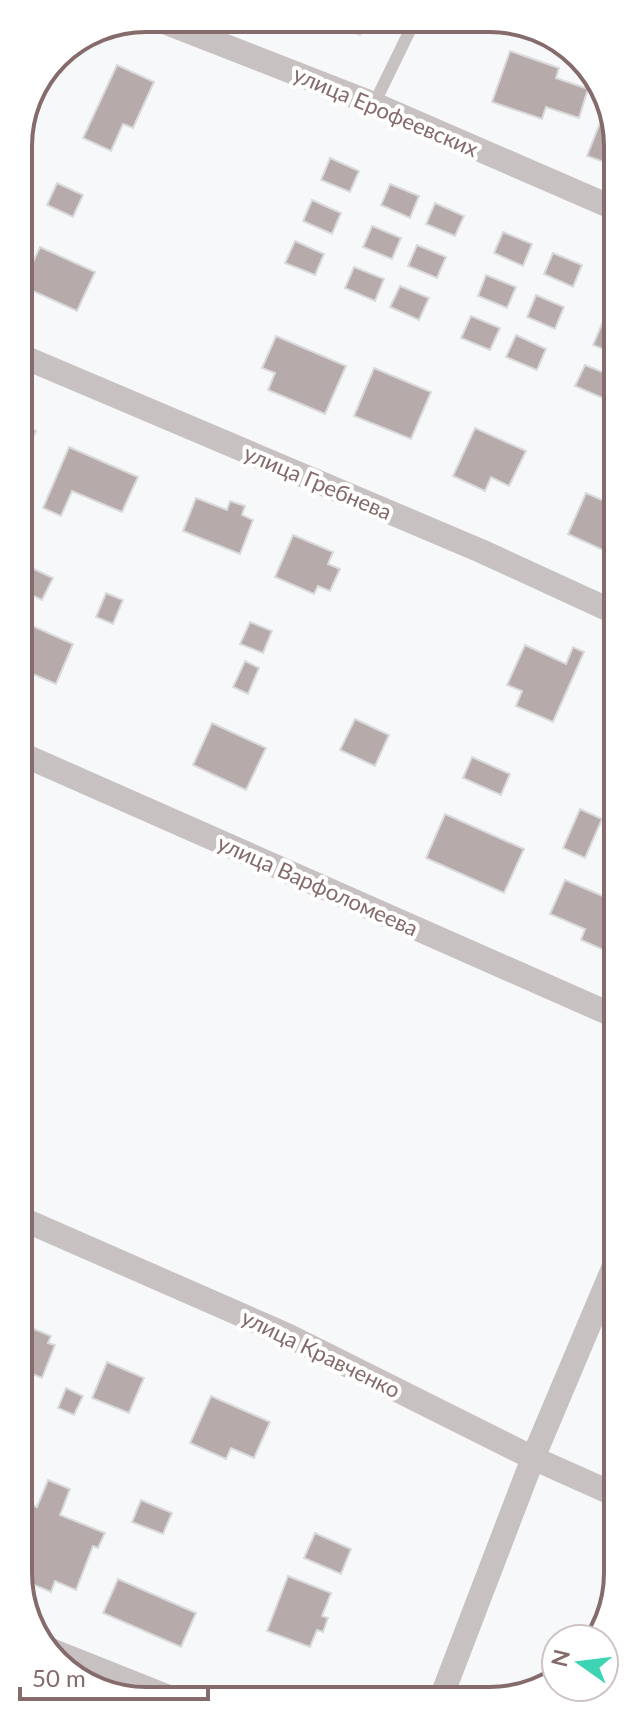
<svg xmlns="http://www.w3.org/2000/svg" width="636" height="1719" font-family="Lato,sans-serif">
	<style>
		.building { fill: #b7aaab; stroke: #d9dadb; stroke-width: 2 }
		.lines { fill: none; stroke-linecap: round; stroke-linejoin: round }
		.service { stroke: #c8c1c1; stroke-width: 12 }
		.minor { stroke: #c8c1c1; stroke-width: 24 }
		.labels { text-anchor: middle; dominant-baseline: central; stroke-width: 8; stroke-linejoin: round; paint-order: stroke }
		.street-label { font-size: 22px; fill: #856b6b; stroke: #fff }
		.rim { fill: none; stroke: #856b6b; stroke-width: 4 }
	</style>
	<rect width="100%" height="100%" fill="#f7f8f9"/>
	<path class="building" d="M 318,19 L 365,20 L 360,35 Z
		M 489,20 L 515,21 L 528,28 L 525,35 Z
		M 510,51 L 559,68 L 556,78 L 588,89 L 579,118 L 546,107 L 542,119 L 492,102 Z
		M 117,65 L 154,82 L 133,128 L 123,124 L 111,151 L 83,138 Z
		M 607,105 L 615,121 L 615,150 L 612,148 L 607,163 L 587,156 Z
		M 330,158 L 359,171 L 350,192 L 321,180 Z
		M 57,183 L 83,195 L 73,217 L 47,205 Z
		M 390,184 L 419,196 L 410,218 L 381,205 Z
		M 312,200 L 341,213 L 332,234 L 303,221 Z
		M 435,203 L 464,216 L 455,236 L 426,224 Z
		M 372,226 L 401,238 L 392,259 L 363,247 Z
		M 503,232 L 532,244 L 523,266 L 494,253 Z
		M 295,241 L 324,254 L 315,275 L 285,263 Z
		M 417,245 L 446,257 L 437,278 L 408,266 Z
		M 40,247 L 95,272 L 77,311 L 22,286 Z
		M 553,253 L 582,265 L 573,287 L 544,274 Z
		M 354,267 L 384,279 L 375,301 L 345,288 Z
		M 486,275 L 516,287 L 507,308 L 478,296 Z
		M 400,286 L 429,298 L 419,320 L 390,307 Z
		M 536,295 L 564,307 L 555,329 L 527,317 Z
		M 471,316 L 500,328 L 490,350 L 461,338 Z
		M 602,324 L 616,329 L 616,354 L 593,345 Z
		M 516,335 L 546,349 L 537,370 L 506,357 Z
		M 276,336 L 346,366 L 325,414 L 268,390 L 275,373 L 262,368 Z
		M 585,365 L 615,377 L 605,399 L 575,386 Z
		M 374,368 L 431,392 L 411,439 L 354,416 Z
		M 19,422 L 36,431 L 24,456 L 19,453 Z
		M 475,428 L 526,451 L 509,486 L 491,477 L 485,491 L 453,476 Z
		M 69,447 L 138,477 L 122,512 L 72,491 L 61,516 L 43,508 Z
		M 586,493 L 616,506 L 616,556 L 568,534 Z
		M 196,498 L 227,510 L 230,501 L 245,506 L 242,515 L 253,520 L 240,554 L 183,531 Z
		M 293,535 L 333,552 L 328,564 L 340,569 L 330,591 L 318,586 L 314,594 L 275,577 Z
		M 19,562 L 53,578 L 42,600 L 19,589 Z
		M 106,593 L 123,600 L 113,624 L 96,617 Z
		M 19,620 L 73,644 L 56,684 L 19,668 Z
		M 250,622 L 272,631 L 263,653 L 240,644 Z
		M 525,645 L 566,664 L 573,647 L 584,652 L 553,722 L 516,706 L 522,691 L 507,685 Z
		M 245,661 L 259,668 L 248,694 L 233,687 Z
		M 616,711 L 616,735 L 608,731 Z
		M 355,719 L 389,735 L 375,766 L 340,750 Z
		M 212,723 L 266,748 L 246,790 L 193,765 Z
		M 472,757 L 510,774 L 501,795 L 463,778 Z
		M 580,809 L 602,819 L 585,858 L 563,848 Z
		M 445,814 L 524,849 L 504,893 L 426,858 Z
		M 565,880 L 617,902 L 617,942 L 611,953 L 581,940 L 585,929 L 550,914 Z
		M 34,1329 L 51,1336 L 48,1343 L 55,1345 L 42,1378 L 20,1369 L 20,1332 L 31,1336 Z
		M 107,1362 L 144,1378 L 129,1413 L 92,1398 Z
		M 66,1388 L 83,1396 L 74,1415 L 58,1408 Z
		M 211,1396 L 270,1422 L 254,1458 L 231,1448 L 226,1459 L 190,1443 Z
		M 48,1480 L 70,1489 L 60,1515 L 105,1533 L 98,1548 L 93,1546 L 76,1590 L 55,1581 L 51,1592 L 27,1582 L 30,1572 L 21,1568 L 20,1534 L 25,1536 L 32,1520 L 27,1518 L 32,1505 L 37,1507 Z
		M 141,1500 L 172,1513 L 163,1534 L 132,1522 Z
		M 315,1533 L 351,1549 L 341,1574 L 304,1558 Z
		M 288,1576 L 331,1593 L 322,1616 L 328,1618 L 323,1632 L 317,1630 L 310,1647 L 267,1631 Z
		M 118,1579 L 196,1613 L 181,1647 L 103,1613 Z"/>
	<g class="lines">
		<path class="service" d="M 374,104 L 415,20"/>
		<path class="minor" d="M 154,18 L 374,104 L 616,209
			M 19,355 L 481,551 L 616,613
			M 19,753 L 617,1017
			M 20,1218 L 287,1335 L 533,1458 L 618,1496
			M 48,1649 L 171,1698
			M 441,1698 L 533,1458 L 617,1259"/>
	</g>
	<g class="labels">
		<g class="street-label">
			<text transform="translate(386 111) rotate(23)">улица Ерофеевских</text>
			<text transform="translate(318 482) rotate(23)">улица Гребнева</text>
			<text transform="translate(318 885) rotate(24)">улица Варфоломеева</text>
			<text transform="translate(321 1353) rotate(26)">улица Кравченко</text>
		</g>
	</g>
	<path d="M0 0H636V1719H0ZM146 32H490A114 114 0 0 1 604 146V1573A114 114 0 0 1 490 1687H146A114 114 0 0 1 32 1573V146A114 114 0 0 1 146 32Z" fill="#fff" fill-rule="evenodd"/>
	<path class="rim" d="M146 32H490A114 114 0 0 1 604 146V1573A114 114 0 0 1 490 1687H146A114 114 0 0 1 32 1573V146A114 114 0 0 1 146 32Z"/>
	<g transform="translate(580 1663) rotate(284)"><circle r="38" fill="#ffffff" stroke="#cec4c4" stroke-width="2"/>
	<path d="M0-6L14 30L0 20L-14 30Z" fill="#3cd4b4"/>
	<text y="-12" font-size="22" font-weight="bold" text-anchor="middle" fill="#856b6b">N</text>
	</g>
	<path d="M20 1687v12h188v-12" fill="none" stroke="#856b6b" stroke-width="4"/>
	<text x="32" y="1687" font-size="24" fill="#856b6b" stroke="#ffffff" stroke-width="6" paint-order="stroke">50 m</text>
</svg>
